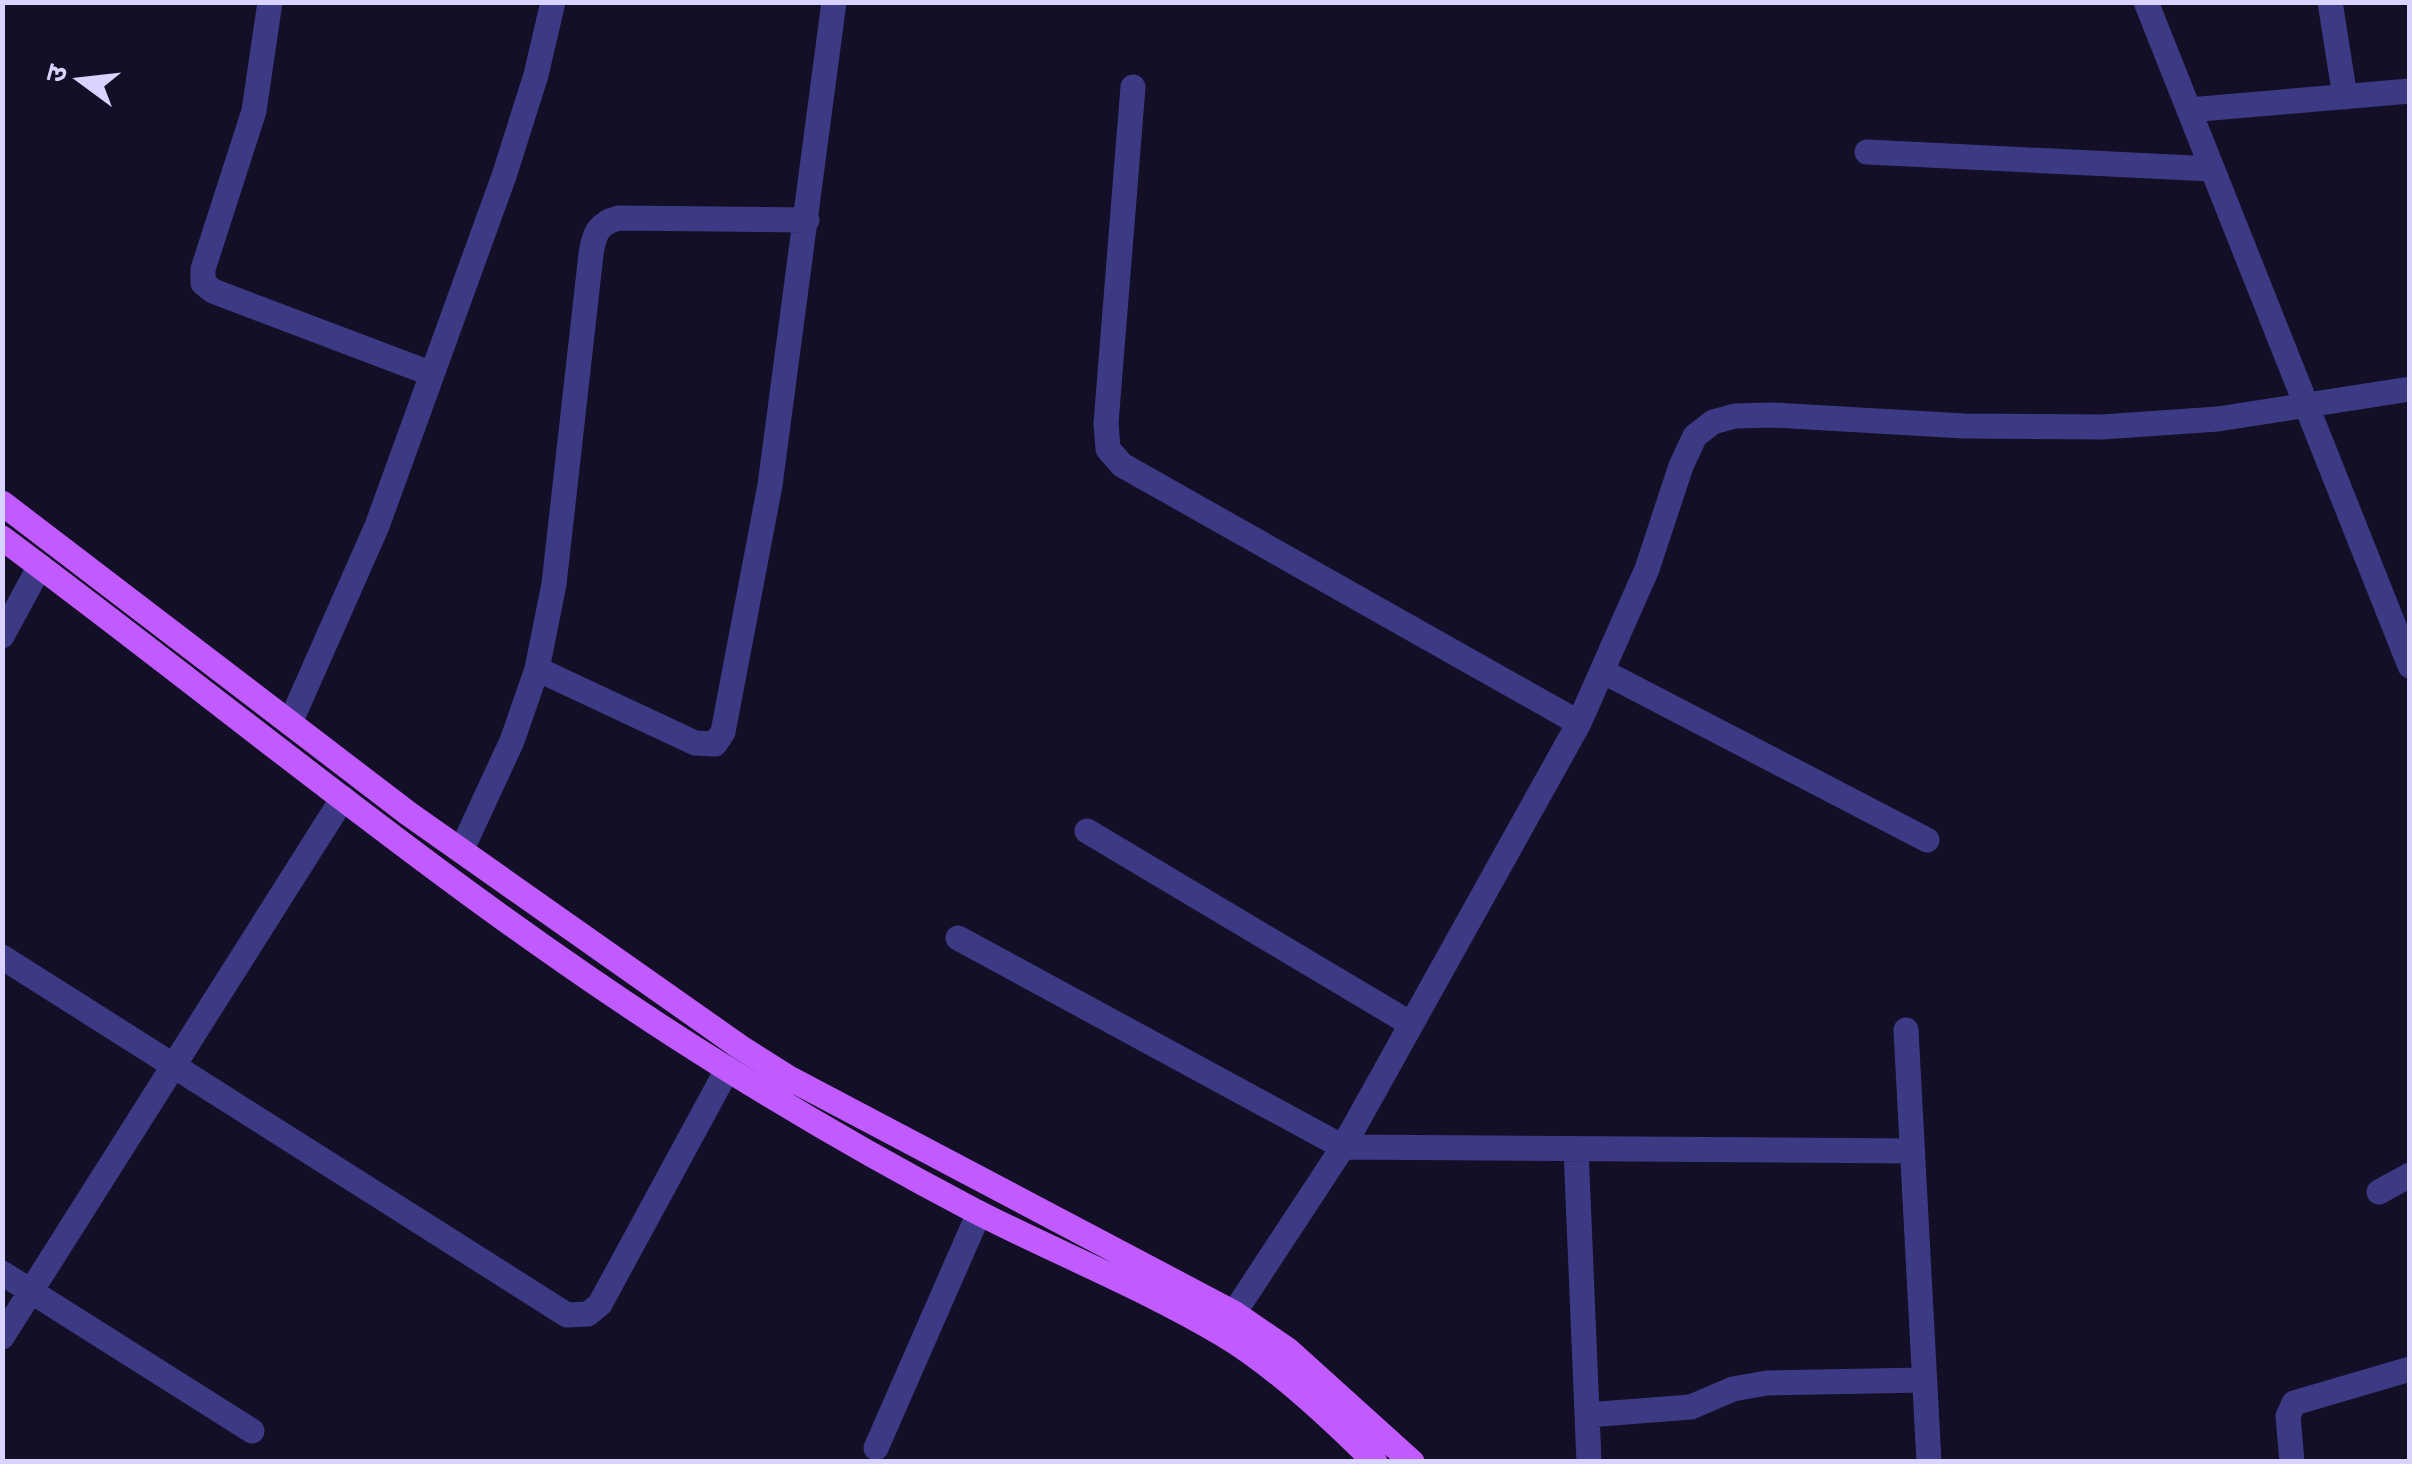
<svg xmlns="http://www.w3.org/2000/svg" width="2412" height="1464" font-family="'Work Sans','Noto Sans Devanagari',sans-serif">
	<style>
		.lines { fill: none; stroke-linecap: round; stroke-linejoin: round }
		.minor { stroke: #3d3a85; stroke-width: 25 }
		.major { stroke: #c25bff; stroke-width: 25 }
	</style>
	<rect width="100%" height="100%" fill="#130f26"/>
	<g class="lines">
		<path class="minor" d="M 270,2 L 254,111 L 203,269 L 203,283 L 213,291 L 432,374
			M 2146,2 L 2410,666
			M 2330,2 L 2345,97
			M 1133,87 L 1106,423 L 1108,449 L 1122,465 L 1579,723
			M 2189,110 L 2410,91
			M 1867,152 L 2212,169
			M 2,636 L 40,566
			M 537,669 L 695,743 L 715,744 L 723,732 L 770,485 L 834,2
			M 1602,671 L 1927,840
			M 290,723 L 377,526 L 504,176 L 536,75 L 553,2
			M 1087,831 L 1411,1024
			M 462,849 L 512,741 L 537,669 L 554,584 L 591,254 C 594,234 598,223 619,218 L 807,220
			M 958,938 L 1343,1147 L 1912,1151
			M 2,957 L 567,1315 L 588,1314 L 600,1304 L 727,1070
			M 1906,1030 L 1929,1462
			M 1576,1149 L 1589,1462
			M 2379,1192 L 2410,1175
			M 2,1273 L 252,1431
			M 1234,1313 L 1343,1147 L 1579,723 L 1647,569 L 1681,466 L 1695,436 L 1713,422 L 1735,416 L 1773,415 L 1964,426 L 2102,427 L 2218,419 L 2410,389
			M 2,1337 L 343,798
			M 1587,1415 L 1691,1407 L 1733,1389 L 1767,1383 L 1924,1380
			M 876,1448 L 979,1213
			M 2292,1462 L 2288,1416 L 2294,1403 L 2410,1369"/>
		<path class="major" d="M 2,503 L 409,814 L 740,1047 L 789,1078 L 1234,1313 L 1288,1350 L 1412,1462
			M 2,538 C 243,717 473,912 729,1070 C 809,1120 891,1167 975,1211 C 1057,1253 1143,1287 1222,1334 C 1273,1364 1333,1420 1375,1462"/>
	</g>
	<rect width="2412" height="1464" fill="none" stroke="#d9d4ff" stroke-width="10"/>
	<g transform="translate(80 80) rotate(285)" stroke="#130f26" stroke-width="8" paint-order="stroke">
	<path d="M0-8L18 38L0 25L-18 38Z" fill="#d9d4ff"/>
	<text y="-15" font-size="28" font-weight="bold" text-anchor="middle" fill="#d9d4ff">उ</text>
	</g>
</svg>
